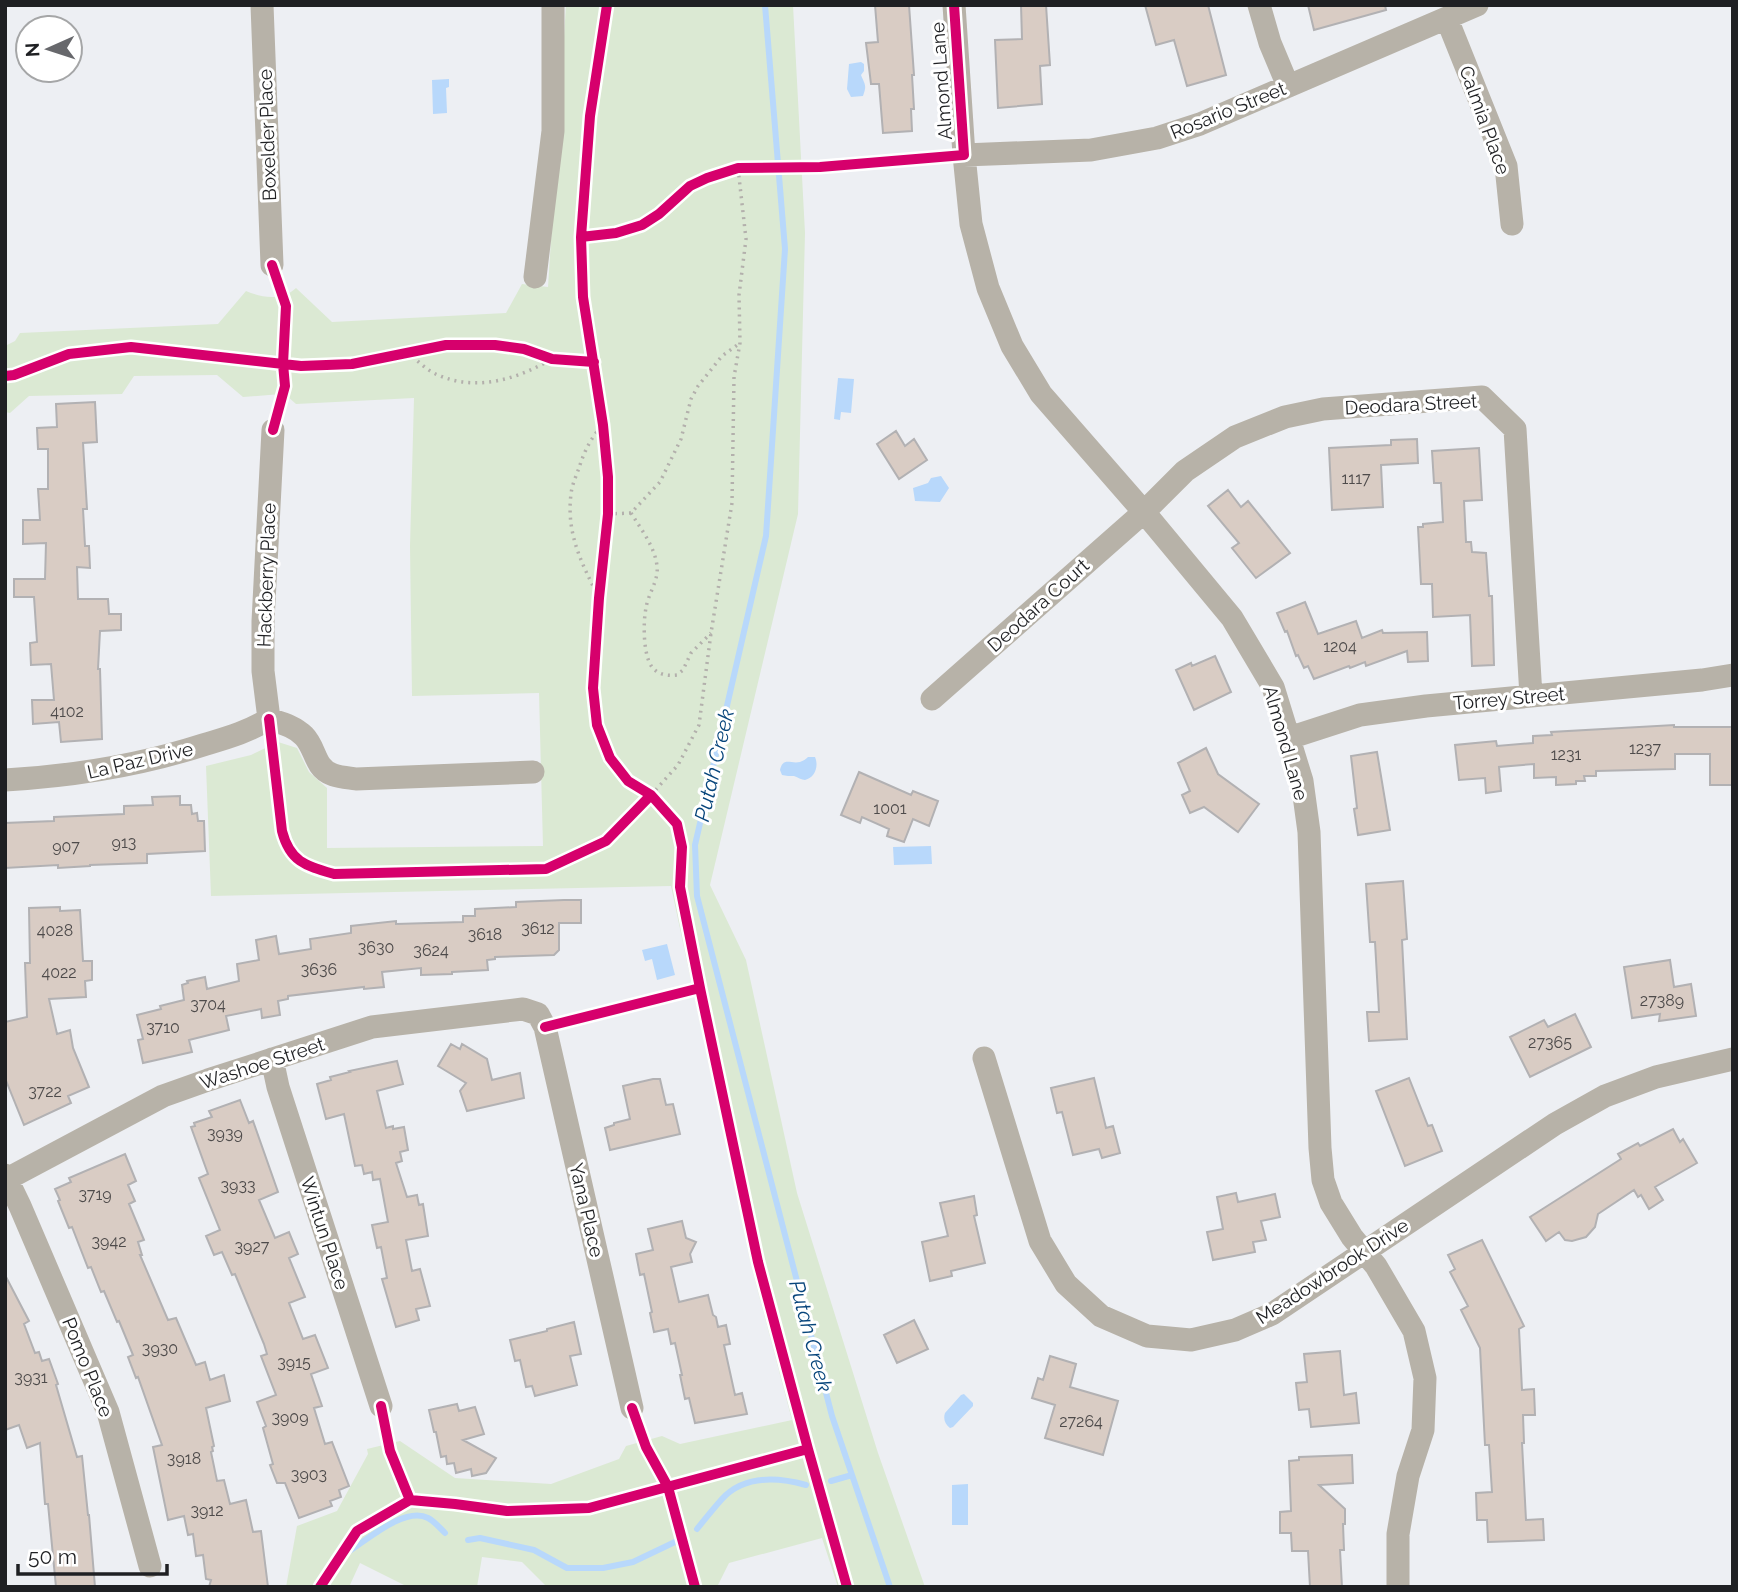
<svg xmlns="http://www.w3.org/2000/svg" width="1738" height="1592" font-family="Raleway,sans-serif">
	<style>
		.green { fill: #dbe9d3 }
		.water { fill: #b8d8fb }
		.lines { fill: none; stroke-linecap: round; stroke-linejoin: round }
		.stream { stroke: #b8d8fb; stroke-width: 6 }
		.building { fill: #d9ccc4; stroke: #b2b1b3; stroke-width: 2 }
		.path { stroke: #b3b0ac; stroke-width: 3.5; stroke-dasharray: 2 5; stroke-linecap: butt }
		.minor { stroke: #b7b2a8; stroke-width: 23 }
		.cycleway-casing { stroke: #fff; stroke-width: 15 }
		.cycleway { stroke: #d6006c; stroke-width: 10 }
		.labels { text-anchor: middle; dominant-baseline: central; stroke-width: 6; stroke-linejoin: round; paint-order: stroke }
		.number-label { font-size: 16px; fill: #4e4b4b }
		.street-label { font-size: 19px; fill: #1f2023; stroke: #fff }
		.water-label { font-size: 21px; font-style: italic; fill: #07457b; stroke: #fff }
	</style>
	<rect width="100%" height="100%" fill="#edeff3"/>
	<path class="green" d="M 566,5 L 793,5 L 805,233 L 798,514 L 710,885 L 746,960 L 797,1193 L 878,1453 L 925,1587 L 838,1587 L 822,1538 L 729,1563 L 717,1587 L 547,1587 L 522,1562 L 482,1557 L 477,1587 L 408,1587 L 360,1563 L 349,1587 L 286,1587 L 297,1526 L 337,1511 L 368,1454 L 367,1449 L 400,1441 L 455,1478 L 551,1484 L 619,1459 L 626,1446 L 662,1436 L 680,1444 L 792,1420 L 751,1265 L 671,886 L 211,896 L 206,766 L 251,755 L 278,742 L 297,748 L 309,772 L 327,788 L 327,848 L 543,846 L 539,693 L 412,696 L 410,546 L 414,398 L 296,404 L 287,396 L 281,394 L 243,397 L 217,375 L 134,376 L 122,394 L 29,396 L 10,413 L 5,412 L 5,346 L 15,341 L 20,333 L 218,324 L 246,291 C 262,298 282,301 296,288 L 332,322 L 506,313 L 522,284 L 548,287 Z"/>
	<path class="water" d="M 861,62 L 864,64 L 864,71 L 861,75 C 865,85 867,85 863,96 L 851,97 L 847,89 L 849,64 Z
		M 449,79 L 449,87 L 446,88 L 447,113 L 433,114 L 432,80 Z
		M 838,378 L 854,379 L 851,413 L 841,412 L 840,420 L 834,419 Z
		M 941,476 L 949,488 L 940,502 L 915,501 L 913,488 L 928,483 L 931,478 Z
		M 808,757 L 815,757 C 819,766 815,778 805,780 C 802,780 797,777 794,776 C 790,776 786,776 782,775 L 780,770 C 783,757 790,764 800,762 C 803,761 806,759 808,757 Z
		M 931,846 L 932,864 L 894,865 L 893,847 Z
		M 667,944 L 675,975 L 657,980 L 652,959 L 645,961 L 642,950 Z
		M 964,1394 L 973,1403 L 973,1406 L 953,1427 L 950,1428 C 945,1424 943,1419 945,1413 L 961,1395 Z
		M 968,1484 L 968,1525 L 952,1525 L 952,1485 Z"/>
	<g class="lines">
		<path class="stream" d="M 765,5 L 785,249 L 766,536 L 695,845 L 697,896 L 832,1416 L 890,1587
			M 831,1481 L 852,1475
			M 697,1529 C 705,1519 713,1509 722,1499 C 744,1475 777,1477 806,1485
			M 468,1540 L 480,1538 L 534,1550 L 567,1568 L 603,1568 L 633,1562 L 677,1541
			M 348,1552 C 367,1540 405,1506 428,1518 C 434,1521 440,1528 445,1533"/>
	</g>
	<path class="building" d="M 875,5 L 909,5 L 914,75 L 912,75 L 914,109 L 911,109 L 912,131 L 883,133 L 879,84 L 871,84 L 866,43 L 878,42 Z
		M 1021,5 L 1046,5 L 1050,65 L 1040,66 L 1042,104 L 998,108 L 995,40 L 1022,39 Z
		M 1145,5 L 1208,5 L 1226,75 L 1187,86 L 1174,40 L 1156,45 Z
		M 1308,5 L 1385,5 L 1386,10 L 1314,30 Z
		M 95,402 L 97,442 L 83,443 L 87,509 L 83,509 L 85,546 L 89,546 L 90,568 L 77,567 L 78,599 L 108,599 L 109,614 L 121,614 L 121,630 L 100,631 L 98,669 L 100,669 L 102,739 L 61,742 L 59,722 L 33,724 L 32,700 L 54,700 L 51,664 L 31,665 L 30,643 L 37,642 L 34,597 L 14,597 L 14,579 L 45,579 L 46,543 L 23,544 L 23,520 L 40,520 L 38,489 L 48,489 L 48,449 L 38,449 L 37,428 L 57,427 L 56,404 Z
		M 896,431 L 905,446 L 914,439 L 927,460 L 899,479 L 877,444 Z
		M 1417,439 L 1418,463 L 1381,465 L 1383,507 L 1332,510 L 1329,448 L 1391,445 L 1391,440 Z
		M 1479,448 L 1482,500 L 1464,501 L 1466,542 L 1471,542 L 1472,552 L 1486,553 L 1489,596 L 1492,596 L 1494,665 L 1472,666 L 1470,615 L 1433,617 L 1432,584 L 1421,584 L 1418,527 L 1423,527 L 1423,524 L 1443,522 L 1441,483 L 1434,483 L 1432,451 Z
		M 1228,490 L 1241,507 L 1248,501 L 1290,553 L 1256,578 L 1232,548 L 1239,543 L 1208,506 Z
		M 1305,602 L 1318,634 L 1356,621 L 1362,638 L 1382,630 L 1383,633 L 1427,632 L 1428,661 L 1408,662 L 1407,651 L 1366,666 L 1365,662 L 1350,668 L 1349,666 L 1314,679 L 1308,666 L 1304,668 L 1298,655 L 1296,656 L 1287,631 L 1285,632 L 1277,613 Z
		M 1215,656 L 1231,692 L 1194,710 L 1176,670 L 1191,663 L 1192,666 Z
		M 1674,725 L 1674,727 L 1733,727 L 1733,785 L 1710,785 L 1710,754 L 1675,754 L 1675,769 L 1596,771 L 1596,776 L 1584,776 L 1585,781 L 1576,781 L 1576,784 L 1556,785 L 1556,777 L 1534,778 L 1534,764 L 1499,767 L 1501,791 L 1486,793 L 1485,778 L 1459,780 L 1455,745 L 1496,741 L 1497,746 L 1533,743 L 1533,736 L 1552,735 L 1551,732 Z
		M 1206,748 L 1218,774 L 1259,804 L 1238,832 L 1204,807 L 1190,813 L 1182,795 L 1190,791 L 1178,763 Z
		M 1377,752 L 1390,830 L 1358,835 L 1354,809 L 1357,808 L 1351,756 Z
		M 859,772 L 911,795 L 913,791 L 938,801 L 929,826 L 913,819 L 904,842 L 887,836 L 889,829 L 862,817 L 860,823 L 841,815 Z
		M 180,796 L 180,805 L 191,805 L 192,814 L 197,813 L 198,821 L 204,821 L 205,851 L 147,854 L 147,863 L 90,865 L 90,866 L 58,868 L 58,865 L 5,868 L 5,823 L 54,821 L 54,817 L 124,814 L 124,806 L 153,805 L 152,797 Z
		M 1403,881 L 1407,939 L 1402,940 L 1407,1039 L 1369,1041 L 1367,1012 L 1379,1012 L 1375,942 L 1370,942 L 1366,884 Z
		M 564,900 L 581,900 L 581,923 L 559,923 L 559,950 L 554,955 L 495,957 L 495,959 L 487,960 L 488,970 L 452,972 L 452,974 L 421,975 L 421,968 L 382,972 L 384,987 L 364,989 L 364,987 L 288,996 L 288,999 L 278,1001 L 280,1015 L 262,1018 L 261,1009 L 226,1016 L 229,1030 L 189,1040 L 192,1052 L 143,1063 L 138,1040 L 143,1039 L 137,1015 L 161,1009 L 160,1006 L 184,1000 L 182,985 L 188,983 L 187,981 L 205,977 L 207,989 L 239,981 L 237,964 L 259,960 L 256,940 L 276,936 L 279,954 L 311,949 L 310,939 L 351,933 L 351,926 L 396,921 L 396,924 L 463,922 L 463,916 L 475,916 L 475,909 L 516,907 L 516,902 Z
		M 60,907 L 60,911 L 80,910 L 83,961 L 92,961 L 92,980 L 85,981 L 86,997 L 49,999 L 57,1034 L 70,1030 L 73,1048 L 89,1087 L 68,1096 L 71,1103 L 24,1125 L 5,1078 L 5,1022 L 27,1017 L 25,963 L 30,963 L 29,908 Z
		M 1670,960 L 1674,987 L 1691,984 L 1696,1016 L 1659,1021 L 1660,1014 L 1632,1018 L 1624,967 Z
		M 1575,1014 L 1591,1047 L 1530,1077 L 1510,1037 L 1544,1020 L 1548,1027 Z
		M 451,1044 L 460,1049 L 462,1044 L 487,1059 L 492,1080 L 520,1073 L 524,1098 L 467,1111 L 460,1091 L 466,1083 L 438,1066 Z
		M 397,1061 L 403,1084 L 377,1091 L 386,1128 L 393,1126 L 393,1129 L 404,1127 L 408,1150 L 400,1152 L 402,1161 L 396,1163 L 407,1197 L 417,1195 L 419,1205 L 423,1204 L 428,1236 L 406,1240 L 412,1271 L 420,1269 L 430,1306 L 416,1309 L 419,1320 L 396,1327 L 382,1279 L 387,1278 L 381,1247 L 377,1248 L 372,1225 L 388,1222 L 380,1179 L 373,1180 L 372,1172 L 364,1174 L 362,1165 L 355,1166 L 344,1114 L 326,1119 L 317,1084 L 331,1080 L 330,1077 L 350,1072 L 349,1071 Z
		M 1094,1078 L 1106,1128 L 1113,1126 L 1120,1153 L 1102,1158 L 1099,1149 L 1073,1155 L 1062,1112 L 1057,1113 L 1051,1088 Z
		M 1409,1078 L 1428,1126 L 1432,1125 L 1442,1151 L 1405,1166 L 1376,1091 Z
		M 653,1079 L 660,1079 L 666,1105 L 673,1104 L 680,1134 L 610,1150 L 605,1128 L 614,1125 L 614,1123 L 630,1119 L 623,1086 Z
		M 240,1100 L 249,1123 L 253,1121 L 278,1192 L 259,1200 L 275,1238 L 289,1232 L 298,1254 L 289,1258 L 305,1297 L 289,1303 L 303,1339 L 315,1335 L 328,1368 L 311,1374 L 322,1406 L 314,1408 L 325,1444 L 332,1442 L 349,1486 L 339,1490 L 341,1497 L 330,1501 L 332,1506 L 299,1518 L 285,1483 L 277,1483 L 270,1465 L 273,1464 L 263,1428 L 266,1426 L 257,1402 L 276,1395 L 261,1356 L 267,1354 L 264,1344 L 235,1274 L 232,1275 L 222,1252 L 214,1255 L 206,1236 L 220,1230 L 199,1178 L 208,1174 L 191,1127 L 195,1126 L 194,1123 L 212,1117 L 209,1111 Z
		M 1673,1129 L 1680,1142 L 1683,1139 L 1697,1163 L 1655,1187 L 1663,1200 L 1649,1209 L 1641,1195 L 1638,1197 L 1634,1190 L 1598,1214 L 1595,1227 L 1586,1237 L 1572,1241 L 1565,1240 L 1559,1232 L 1546,1241 L 1530,1217 L 1621,1159 L 1618,1154 L 1638,1143 L 1640,1146 Z
		M 125,1154 L 136,1181 L 128,1185 L 135,1201 L 129,1204 L 144,1240 L 138,1242 L 142,1255 L 140,1255 L 168,1320 L 176,1318 L 196,1365 L 205,1362 L 210,1380 L 224,1375 L 230,1401 L 206,1408 L 214,1446 L 212,1447 L 213,1451 L 211,1452 L 217,1481 L 224,1480 L 230,1504 L 246,1500 L 253,1532 L 261,1531 L 268,1587 L 209,1587 L 211,1580 L 206,1579 L 203,1555 L 196,1556 L 193,1534 L 188,1535 L 184,1516 L 168,1520 L 153,1447 L 162,1445 L 138,1377 L 136,1378 L 128,1357 L 133,1355 L 119,1321 L 117,1322 L 104,1291 L 101,1292 L 91,1267 L 88,1268 L 72,1227 L 69,1228 L 58,1201 L 60,1200 L 55,1189 L 71,1182 L 69,1178 Z
		M 1236,1193 L 1238,1202 L 1275,1194 L 1280,1217 L 1261,1221 L 1266,1240 L 1253,1242 L 1255,1252 L 1213,1260 L 1207,1232 L 1223,1229 L 1217,1197 Z
		M 974,1196 L 977,1215 L 974,1216 L 985,1263 L 951,1271 L 952,1276 L 930,1281 L 922,1242 L 948,1236 L 940,1203 Z
		M 682,1221 L 686,1238 L 696,1242 L 690,1254 L 692,1262 L 671,1267 L 679,1302 L 708,1295 L 713,1315 L 716,1317 L 718,1327 L 726,1325 L 730,1344 L 724,1345 L 735,1395 L 742,1393 L 747,1414 L 695,1423 L 689,1398 L 685,1399 L 680,1375 L 682,1375 L 675,1343 L 671,1344 L 668,1329 L 654,1332 L 650,1313 L 652,1312 L 644,1274 L 640,1275 L 636,1254 L 653,1250 L 648,1229 Z
		M 1482,1240 L 1524,1326 L 1519,1329 L 1522,1390 L 1534,1389 L 1535,1415 L 1523,1415 L 1524,1443 L 1522,1443 L 1526,1520 L 1543,1519 L 1544,1540 L 1488,1542 L 1487,1520 L 1477,1520 L 1476,1493 L 1492,1492 L 1489,1445 L 1485,1445 L 1480,1348 L 1461,1310 L 1468,1306 L 1450,1272 L 1455,1269 L 1448,1255 Z
		M 5,1275 L 29,1321 L 24,1324 L 35,1353 L 39,1352 L 42,1361 L 49,1359 L 58,1384 L 56,1385 L 77,1457 L 82,1456 L 88,1515 L 89,1515 L 95,1587 L 56,1587 L 48,1504 L 45,1504 L 40,1443 L 27,1448 L 19,1425 L 5,1430 Z
		M 914,1320 L 928,1349 L 897,1363 L 884,1335 Z
		M 574,1322 L 581,1354 L 570,1356 L 577,1385 L 535,1396 L 532,1386 L 526,1387 L 520,1360 L 515,1361 L 510,1340 L 547,1331 L 547,1329 Z
		M 1340,1351 L 1344,1395 L 1356,1393 L 1359,1423 L 1311,1427 L 1309,1409 L 1299,1410 L 1296,1383 L 1307,1382 L 1304,1354 Z
		M 1050,1356 L 1076,1364 L 1070,1387 L 1118,1401 L 1103,1455 L 1045,1438 L 1055,1405 L 1032,1398 L 1038,1378 L 1043,1380 Z
		M 457,1404 L 459,1411 L 475,1407 L 484,1434 L 463,1440 L 496,1458 L 486,1473 L 472,1476 L 471,1469 L 456,1473 L 454,1463 L 447,1464 L 446,1456 L 441,1457 L 436,1432 L 434,1432 L 429,1410 Z
		M 1352,1455 L 1353,1483 L 1319,1485 L 1345,1509 L 1345,1524 L 1343,1524 L 1344,1550 L 1340,1550 L 1342,1587 L 1310,1587 L 1308,1551 L 1292,1551 L 1291,1533 L 1280,1533 L 1280,1512 L 1291,1511 L 1289,1461 L 1299,1460 L 1299,1457 Z"/>
	<g class="lines">
		<path class="path" d="M 407,352 C 416,359 427,371 438,375 C 477,392 517,379 552,359
			M 631,513 C 641,529 655,547 657,566 C 659,580 648,594 646,608 C 643,622 643,655 652,667 C 658,675 668,676 677,675 L 683,670 L 691,653 L 711,633
			M 608,514 L 631,513 L 660,482 L 681,439 L 691,399 L 698,386 L 722,356 L 740,343
			M 599,598 C 582,564 566,534 571,494 C 572,485 576,476 579,468 C 584,452 591,437 603,425
			M 651,795 L 678,765 L 699,725 L 711,633 L 732,503 L 734,377 L 740,343 L 739,295 L 746,239 L 738,168"/>
		<path class="minor" d="M 262,5 L 272,265
			M 954,5 L 964,155 L 971,224 L 988,288 L 1012,346 L 1041,394 L 1144,512 L 1232,618 L 1273,687 L 1302,781 L 1309,832 L 1320,1148 L 1323,1180 L 1331,1203 L 1352,1237 L 1376,1266 L 1414,1331 L 1425,1378 L 1423,1430 L 1408,1476 L 1398,1534 L 1398,1587
			M 1259,5 L 1270,43 L 1288,86
			M 1447,19 L 1506,166 L 1512,224
			M 964,155 L 1091,150 L 1157,138 L 1200,124 L 1477,5
			M 535,277 L 553,131 L 553,5
			M 932,699 L 1144,512 L 1185,471 L 1235,437 L 1285,417 L 1323,409 L 1482,397 L 1515,429 L 1531,696
			M 269,719 C 281,723 294,726 304,736 C 312,744 314,756 320,765 C 328,777 343,777 356,779 L 533,772
			M 269,719 L 263,671 L 263,621 L 273,430
			M 1289,738 L 1360,715 L 1426,706 L 1702,680 L 1733,675
			M 5,780 C 74,776 138,766 203,745 C 226,738 248,732 269,719
			M 984,1058 L 1040,1241 L 1066,1284 L 1101,1316 L 1147,1336 L 1191,1340 L 1235,1330 L 1272,1314 L 1555,1124 L 1605,1096 L 1656,1077 L 1733,1059
			M 272,1059 L 278,1087 L 381,1406
			M 5,1175 L 20,1206 L 108,1412 L 150,1566
			M 5,1180 L 163,1096 L 208,1080 L 372,1027 L 523,1009 L 538,1014 L 545,1027 L 632,1408"/>
		<g class="cycleway-casing">
			<path id="cycleway" d="M 581,237 L 616,233 L 642,225 L 659,214 L 690,186 L 707,178 L 738,168 L 820,167 L 964,155 L 954,5
				M 272,265 L 286,306 L 283,364 L 285,386 L 273,430
				M 5,376 L 14,375 L 69,354 L 131,347 L 301,366 L 352,364 L 446,345 L 495,345 L 524,349 L 552,359 L 594,362
				M 269,719 L 282,831 C 290,862 306,866 334,874 L 546,869 L 606,841 L 651,795 L 628,781 L 610,758 L 597,725 L 593,688 L 599,598 L 608,514 L 608,477 L 603,425 L 583,297 L 581,237 L 590,116 L 607,5
				M 700,988 L 758,1262 L 808,1449 L 847,1587
				M 545,1027 L 700,988 L 680,887 L 682,847 L 677,824 L 651,795
				M 381,1406 L 390,1451 L 410,1500
				M 632,1408 L 646,1447 L 668,1487 L 695,1587
				M 320,1587 L 357,1531 L 410,1500 L 455,1504 L 507,1511 L 589,1508 L 808,1449"/>
		</g>
		<use href="#cycleway" class="cycleway"/>
	</g>
	<g class="labels">
		<g class="number-label">
			<text x="1356" y="478">1117</text>
			<text x="1340" y="646">1204</text>
			<text x="67" y="711">4102</text>
			<text x="1645" y="748">1237</text>
			<text x="1566" y="754">1231</text>
			<text x="890" y="808">1001</text>
			<text x="124" y="842">913</text>
			<text x="66" y="846">907</text>
			<text x="538" y="928">3612</text>
			<text x="55" y="930">4028</text>
			<text x="485" y="934">3618</text>
			<text x="376" y="947">3630</text>
			<text x="431" y="950">3624</text>
			<text x="319" y="969">3636</text>
			<text x="59" y="972">4022</text>
			<text x="1662" y="1000">27389</text>
			<text x="208" y="1004">3704</text>
			<text x="163" y="1027">3710</text>
			<text x="1550" y="1042">27365</text>
			<text x="45" y="1091">3722</text>
			<text x="225" y="1133">3939</text>
			<text x="238" y="1185">3933</text>
			<text x="95" y="1194">3719</text>
			<text x="109" y="1241">3942</text>
			<text x="252" y="1246">3927</text>
			<text x="160" y="1348">3930</text>
			<text x="294" y="1362">3915</text>
			<text x="31" y="1377">3931</text>
			<text x="290" y="1417">3909</text>
			<text x="1081" y="1421">27264</text>
			<text x="184" y="1458">3918</text>
			<text x="309" y="1474">3903</text>
			<text x="207" y="1510">3912</text>
		</g>
		<g class="street-label">
			<text transform="translate(941 81) rotate(-94)">Almond Lane</text>
			<text transform="translate(1228 110) rotate(-22)">Rosario Street</text>
			<text transform="translate(1485 120) rotate(70)">Calmia Place</text>
			<text transform="translate(267 135) rotate(-92)">Boxelder Place</text>
			<text transform="translate(1411 404) rotate(-3)">Deodara Street</text>
			<text transform="translate(266 575) rotate(-88)">Hackberry Place</text>
			<text transform="translate(1038 605) rotate(-42)">Deodara Court</text>
			<text transform="translate(1509 698) rotate(-5)">Torrey Street</text>
			<text transform="translate(1286 743) rotate(74)">Almond Lane</text>
			<text transform="translate(140 760) rotate(-13)">La Paz Drive</text>
			<text transform="translate(262 1063) rotate(-18)">Washoe Street</text>
			<text transform="translate(587 1210) rotate(77)">Yana Place</text>
			<text transform="translate(325 1233) rotate(72)">Wintun Place</text>
			<text transform="translate(1332 1271) rotate(-33)">Meadowbrook Drive</text>
			<text transform="translate(88 1367) rotate(68)">Pomo Place</text>
		</g>
		<g class="water-label">
			<text transform="translate(714 765) rotate(-77)">Putah Creek</text>
			<text transform="translate(811 1336) rotate(75)">Putah Creek</text>
		</g>
	</g>
	<rect width="1738" height="1592" fill="none" stroke="#1f2023" stroke-width="14"/>
	<g transform="translate(49 49) rotate(267)"><circle r="33" fill="#ffffff" stroke="#a5a6a7" stroke-width="2"/>
	<path d="M0-5L12 26L0 18L-12 26Z" fill="#67686c"/>
	<text y="-10" font-size="19" font-weight="bold" text-anchor="middle" fill="#1f2023">N</text>
	</g>
	<path d="M18 1564v10h149v-10" fill="none" stroke="#1f2023" stroke-width="3.5"/>
	<text x="28" y="1564" font-size="21" fill="#1f2023" stroke="#ffffff" stroke-width="5" paint-order="stroke">50 m</text>
</svg>
